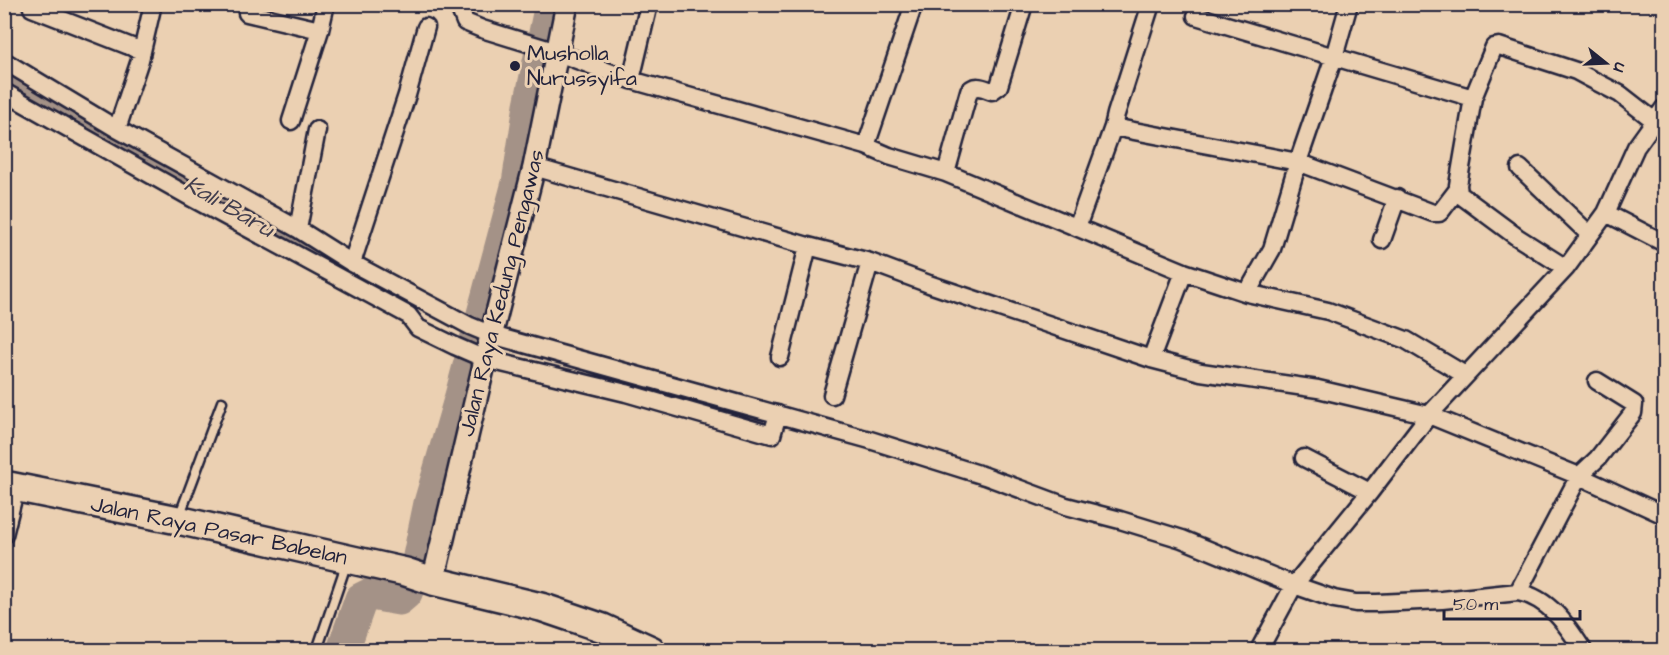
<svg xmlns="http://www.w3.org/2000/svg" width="1669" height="655" font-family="'Architects Daughter',sans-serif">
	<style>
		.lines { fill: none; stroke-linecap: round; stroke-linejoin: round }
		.river { stroke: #a49287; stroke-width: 33 }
		.service-casing { stroke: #22223b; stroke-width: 13 }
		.minor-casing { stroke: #22223b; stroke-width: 21 }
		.tertiary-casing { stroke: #22223b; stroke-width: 26 }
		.primary-casing { stroke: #22223b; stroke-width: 32 }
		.service { stroke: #ebd0b2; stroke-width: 8 }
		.minor { stroke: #ebd0b2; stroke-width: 16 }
		.tertiary { stroke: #ebd0b2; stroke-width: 21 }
		.primary { stroke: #ebd0b2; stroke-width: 27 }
		.poi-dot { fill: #22223b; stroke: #ebd0b2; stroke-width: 2 }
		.labels { text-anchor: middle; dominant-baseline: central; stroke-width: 6; stroke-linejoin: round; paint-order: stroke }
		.poi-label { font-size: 22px; fill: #22223b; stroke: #ebd0b2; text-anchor: start }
		.street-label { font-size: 22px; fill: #22223b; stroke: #ebd0b2 }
		.water-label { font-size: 24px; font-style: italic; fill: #423e4e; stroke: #ebd0b2 }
	</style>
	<rect width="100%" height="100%" fill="#ebd0b2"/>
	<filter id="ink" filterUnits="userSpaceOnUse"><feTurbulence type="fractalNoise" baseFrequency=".0167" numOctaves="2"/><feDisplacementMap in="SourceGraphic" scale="12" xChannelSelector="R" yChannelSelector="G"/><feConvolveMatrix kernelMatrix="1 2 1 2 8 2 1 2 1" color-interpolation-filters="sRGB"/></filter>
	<g filter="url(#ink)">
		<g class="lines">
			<path class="river" d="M 4,80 L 329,264
				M 343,650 L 361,599 L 371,594 L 399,599 L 406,593 L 418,561 L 430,503 L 461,396 L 518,183 L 530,105 L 551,4"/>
			<g class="service-casing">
				<path id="service" d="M 179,517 L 222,402
					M 317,650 L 347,562"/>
			</g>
			<g class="minor-casing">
				<path id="minor" d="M 458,4 L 465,22 L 482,29 L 547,49 L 631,80 L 866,146 L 889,156 L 946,173 L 1184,272 L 1247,293 L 1328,311 L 1406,340 L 1465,375
					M 1151,4 L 1116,114 L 1113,127 L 1298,162 L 1433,213 L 1439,213 L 1442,210 L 1458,189
					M 32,8 L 142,51
					M 247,13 L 320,30
					M 1196,16 L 1473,98
					M 4,61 L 117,129 L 298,229 L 352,263 L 470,326 L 492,335 L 870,440 L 985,476 L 1066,506 L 1120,520 L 1182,539 L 1294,585 L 1334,599 L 1356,603 L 1377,603 L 1442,600 L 1518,592 C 1549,598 1567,625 1583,650
					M 631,80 L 649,4
					M 4,92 L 192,198 L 408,315 L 418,328 L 455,346 L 485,359 L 626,393 L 772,435 L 778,414
					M 291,121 L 320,30 L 326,4
					M 117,129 L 140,60 L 153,4
					M 866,146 L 914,4
					M 534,167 L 808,246 L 870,262 L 929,284 L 1151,359 L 1201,372 L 1318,389 L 1429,415 L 1579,476 L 1664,515
					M 1520,168 L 1590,235
					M 946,173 L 969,91 C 976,84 983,88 992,91 L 999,86 L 1024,4
					M 1606,213 L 1664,243
					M 1077,227 L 1113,127
					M 298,229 L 317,130
					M 1382,240 L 1397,198
					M 352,263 L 407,95 L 426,27
					M 1566,268 L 1517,237 L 1459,194 L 1458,185 L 1473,98 L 1494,47 L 1499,46 L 1576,71 L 1589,78 L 1620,94 L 1656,122
					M 1247,293 L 1272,249 L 1298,162 L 1334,57 L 1349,4
					M 780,357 L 808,246
					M 1151,359 L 1184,272
					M 832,395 L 870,262
					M 1304,458 L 1370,492
					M 4,535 L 16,487
					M 1518,592 L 1579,476 L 1598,458 L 1633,413 L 1634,404 L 1597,381
					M 1259,650 L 1294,585 L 1370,492 L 1429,415 L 1566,268 L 1606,213 L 1636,147 L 1664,108"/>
			</g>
			<g class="tertiary-casing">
				<path id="tertiary" d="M 433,581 L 486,356 L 534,167 L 567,4"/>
			</g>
			<g class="primary-casing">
				<path id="primary" d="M 4,485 L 178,520 L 348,559 L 406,572 L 433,581 L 541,607 L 603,628 L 651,650"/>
			</g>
			<use href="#service" class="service"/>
			<use href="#minor" class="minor"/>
			<use href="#tertiary" class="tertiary"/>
			<use href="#primary" class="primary"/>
		</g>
	</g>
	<circle class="poi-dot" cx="515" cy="66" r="6"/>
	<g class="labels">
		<g class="poi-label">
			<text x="527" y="53">Musholla<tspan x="527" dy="25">Nurussyifa</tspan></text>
		</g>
		<g class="street-label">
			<text transform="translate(502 293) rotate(-76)">Jalan Raya Kedung Pengawas</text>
			<text transform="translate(219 531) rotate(12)">Jalan Raya Pasar Babelan</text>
		</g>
		<g class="water-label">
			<text transform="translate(229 207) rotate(30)">Kali Baru</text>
		</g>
	</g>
	<rect width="1669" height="655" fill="none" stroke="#ebd0b2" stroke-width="24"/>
	<rect x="12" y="12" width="1645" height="631" fill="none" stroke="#22223b" stroke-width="2" filter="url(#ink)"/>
	<g transform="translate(1606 63) rotate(108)" stroke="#ebd0b2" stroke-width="4.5" paint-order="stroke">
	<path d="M0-4.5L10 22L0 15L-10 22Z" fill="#22223b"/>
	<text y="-9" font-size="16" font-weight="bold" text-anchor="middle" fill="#22223b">U</text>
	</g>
	<path d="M1444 610v9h136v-9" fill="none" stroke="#22223b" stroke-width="3"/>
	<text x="1453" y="610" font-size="18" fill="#22223b" stroke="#ebd0b2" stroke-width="4.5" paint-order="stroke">50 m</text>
</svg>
